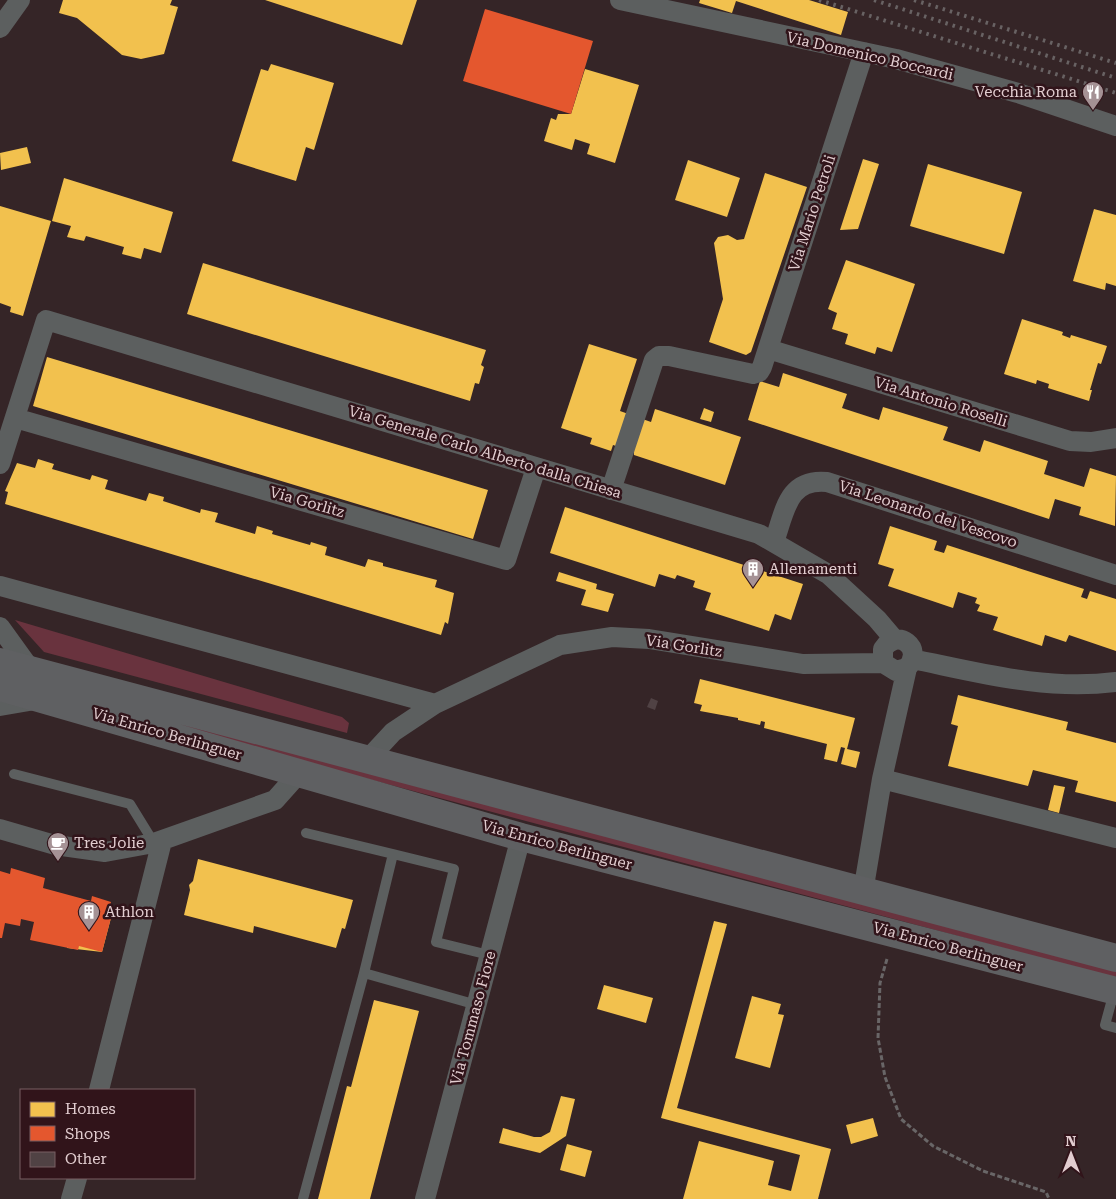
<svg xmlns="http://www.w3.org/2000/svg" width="1116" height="1199" font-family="'Roboto Serif',serif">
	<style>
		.green { fill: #69333e }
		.homes { fill: #f2c14e }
		.shops { fill: #e4572e }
		.building { fill: #504244 }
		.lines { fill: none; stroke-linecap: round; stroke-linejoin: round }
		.path { stroke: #696667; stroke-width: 3; stroke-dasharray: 5 2.5; stroke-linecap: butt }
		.lane { stroke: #5c5f5f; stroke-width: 10 }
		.street { stroke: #5c5f5f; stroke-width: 20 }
		.secondary { stroke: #5f6062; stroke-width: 28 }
		.rail { stroke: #686263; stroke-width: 4; stroke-dasharray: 2.5 5; stroke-linecap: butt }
		.labels { text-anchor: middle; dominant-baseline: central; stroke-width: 5; stroke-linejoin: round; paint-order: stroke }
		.street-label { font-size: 15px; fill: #e2cdd0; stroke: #31141a }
		.poi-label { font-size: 15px; fill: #e2cdd0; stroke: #31141a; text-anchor: start }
	</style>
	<rect width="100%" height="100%" fill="#352527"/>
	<path class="green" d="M 15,620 L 342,717 L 349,723 L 347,733 L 44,652 Z
		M 0,673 L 1116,971 L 1116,978 L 0,681 Z"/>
	<path class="homes" d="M 63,0 L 172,0 L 170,5 L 178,7 L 164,54 L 141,59 L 122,55 L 77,18 L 59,13 Z
		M 265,0 L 417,0 L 402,45 Z
		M 700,0 L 809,0 L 848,12 L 841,35 L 736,1 L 732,13 L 699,3 Z
		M 271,64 L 334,83 L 314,150 L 306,147 L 296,181 L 232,161 L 261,69 L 268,71 Z
		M 585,69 L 639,85 L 615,163 L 587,154 L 590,144 L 575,139 L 572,150 L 544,141 L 551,118 L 556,120 L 558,114 L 571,114 Z
		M 27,147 L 31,163 L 1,170 L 0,153 Z
		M 863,159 L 879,164 L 869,195 L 858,229 L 840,230 Z
		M 688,160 L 740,178 L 727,217 L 675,200 Z
		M 928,164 L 1022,192 L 1004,254 L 910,226 Z
		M 765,173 L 807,187 L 751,352 L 746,355 L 709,342 L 723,299 L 714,243 L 718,237 L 728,235 L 737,240 L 744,239 Z
		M 64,178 L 173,212 L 161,253 L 144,248 L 141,259 L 122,254 L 124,247 L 86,236 L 84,241 L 67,237 L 71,226 L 52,221 Z
		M 0,206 L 51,221 L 23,316 L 10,312 L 11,307 L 0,303 Z
		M 1094,209 L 1116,215 L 1116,286 L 1106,283 L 1105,290 L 1073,281 Z
		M 846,260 L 915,284 L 892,352 L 877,347 L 875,354 L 845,344 L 848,334 L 832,329 L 837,313 L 828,309 Z
		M 203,263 L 486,350 L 481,365 L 484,367 L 479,384 L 475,383 L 470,401 L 187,314 Z
		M 1022,319 L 1063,332 L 1062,335 L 1070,338 L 1071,335 L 1107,346 L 1101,364 L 1098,363 L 1090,390 L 1092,390 L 1089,401 L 1048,388 L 1049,384 L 1037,380 L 1036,384 L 1004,374 Z
		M 589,344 L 637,359 L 620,411 L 651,422 L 655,409 L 741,437 L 725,485 L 634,455 L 634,452 L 613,445 L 611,451 L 590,444 L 592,438 L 561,428 Z
		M 47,357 L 488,490 L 473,539 L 33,406 Z
		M 783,373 L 847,394 L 842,408 L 879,420 L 883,407 L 948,427 L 943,440 L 980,452 L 984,440 L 1048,461 L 1044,474 L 1084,487 L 1090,468 L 1116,476 L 1115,526 L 1079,515 L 1081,507 L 1055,499 L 1049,519 L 748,420 L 760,381 L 779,387 Z
		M 704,408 L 714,412 L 711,422 L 700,419 Z
		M 38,459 L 54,464 L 52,469 L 90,480 L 92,475 L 108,480 L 105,489 L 146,501 L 149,493 L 164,497 L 163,501 L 200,513 L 201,509 L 218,513 L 215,522 L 255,534 L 257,526 L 273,531 L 272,534 L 310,545 L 311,542 L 327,547 L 325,555 L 365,567 L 368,559 L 383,563 L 383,566 L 437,580 L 435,587 L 454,593 L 448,624 L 445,622 L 441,635 L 5,504 L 8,492 L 5,491 L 17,463 L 35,468 Z
		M 565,507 L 803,584 L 791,620 L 775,614 L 769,631 L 705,610 L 711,593 L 693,587 L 695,581 L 677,575 L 675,579 L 659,574 L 655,587 L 550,553 Z
		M 890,526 L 937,541 L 934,550 L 944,553 L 947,545 L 1084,589 L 1081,597 L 1087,599 L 1090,591 L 1116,599 L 1116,651 L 1069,635 L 1066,642 L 1045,635 L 1042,646 L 993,630 L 998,617 L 977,611 L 980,605 L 975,603 L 977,598 L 958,592 L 953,608 L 888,586 L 894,569 L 878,564 Z
		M 559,572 L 597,584 L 596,589 L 614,594 L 608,612 L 581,605 L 586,590 L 556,581 Z
		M 700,679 L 855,718 L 847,749 L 860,752 L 856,768 L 841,764 L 845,748 L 841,747 L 837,762 L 824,759 L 827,744 L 764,728 L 765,722 L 761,721 L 760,725 L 738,720 L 738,718 L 700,711 L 702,705 L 694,703 Z
		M 958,695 L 1068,722 L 1066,730 L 1116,743 L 1116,802 L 1075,792 L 1078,781 L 1033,770 L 1028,786 L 948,766 L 958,726 L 951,724 Z
		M 1054,785 L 1065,787 L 1059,813 L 1048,810 Z
		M 198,859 L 353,900 L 345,929 L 342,928 L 336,948 L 254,926 L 253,933 L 184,915 L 190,890 L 189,885 L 193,881 Z
		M 79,898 L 112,914 L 102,952 L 67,948 Z
		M 714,921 L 727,924 L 677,1108 L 831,1149 L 818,1199 L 683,1199 L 699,1141 L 774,1161 L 768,1185 L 791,1191 L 800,1155 L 661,1118 Z
		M 604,985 L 653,998 L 646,1023 L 597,1009 Z
		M 752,996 L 781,1004 L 778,1014 L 784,1015 L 770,1068 L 735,1058 Z
		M 374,1000 L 419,1011 L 370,1199 L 318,1199 L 347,1086 L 351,1087 Z
		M 561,1096 L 575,1099 L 566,1136 L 540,1153 L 499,1143 L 503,1128 L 534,1137 L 541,1137 L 550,1132 Z
		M 873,1118 L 878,1136 L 851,1144 L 846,1125 Z
		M 567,1144 L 592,1151 L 585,1177 L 560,1170 Z"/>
	<path class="shops" d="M 485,9 L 593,41 L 571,114 L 463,81 Z
		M 11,868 L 45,878 L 43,888 L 91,901 L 92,896 L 111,902 L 108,913 L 112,914 L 102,952 L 79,946 L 78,950 L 30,940 L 34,922 L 21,919 L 20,926 L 5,923 L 2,938 L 0,938 L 0,871 L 10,874 Z"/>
	<path class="building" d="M 651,698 L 658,701 L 655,710 L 647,707 Z"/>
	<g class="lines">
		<path class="path" d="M 887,959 L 880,983 L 878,1038 L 885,1077 L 901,1119 L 933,1146 L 983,1171 L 1046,1192 L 1049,1199"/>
		<path class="lane" d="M 14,774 L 130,804 L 154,843
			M 306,833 L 393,854 L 364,973
			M 393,854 L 454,869 L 436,942 L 489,955
			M 1114,992 L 1105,1025 L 1116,1028
			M 303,1199 L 364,973 L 477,1005"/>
		<path class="street" d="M 620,0 L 896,59 L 1018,93 L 1116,126
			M 0,28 L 20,0
			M 768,349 L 1070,441 L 1091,442 L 1116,438
			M 15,418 L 506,560 L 536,468
			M 0,464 L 46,320 L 759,534 L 828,574 L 877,619 L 894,639
			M 611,490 L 654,360 L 659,356 L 669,356 L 753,374 L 759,372 L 762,367 L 864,52
			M 774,542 C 785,512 787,478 827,482 L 1116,575
			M 0,586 L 435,704
			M 0,627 L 31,670
			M 912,659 C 981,673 1046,691 1116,682
			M 0,706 L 35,700
			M 368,759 L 393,732 L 435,704 L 560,645 L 612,637 L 649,639 L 803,664 L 883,663
			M 882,779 L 1116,838
			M 0,829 L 55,845 L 105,852 L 154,843 L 275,800 L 300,772
			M 863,892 L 882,779 L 907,668 C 925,648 897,627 883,649 L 883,663 L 896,671 L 907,668
			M 99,1090 L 162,841
			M 71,1199 L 77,1178
			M 425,1199 L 521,837"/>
		<path class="secondary" d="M 0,662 L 1116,958
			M 0,687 L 521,837 L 1116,991"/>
		<path class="rail" d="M 819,0 L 1116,93
			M 874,0 L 1116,78
			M 914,0 L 1116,63"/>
	</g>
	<defs>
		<g id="restaurant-pin" transform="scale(1.125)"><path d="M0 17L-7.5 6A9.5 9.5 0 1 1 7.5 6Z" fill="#a59295" stroke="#31141a"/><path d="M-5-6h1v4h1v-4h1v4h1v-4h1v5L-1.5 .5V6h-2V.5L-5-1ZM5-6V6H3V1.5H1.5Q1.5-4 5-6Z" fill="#fff"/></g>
		<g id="building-pin" transform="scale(1.125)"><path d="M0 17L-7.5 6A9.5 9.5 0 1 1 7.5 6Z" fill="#a59295" stroke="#31141a"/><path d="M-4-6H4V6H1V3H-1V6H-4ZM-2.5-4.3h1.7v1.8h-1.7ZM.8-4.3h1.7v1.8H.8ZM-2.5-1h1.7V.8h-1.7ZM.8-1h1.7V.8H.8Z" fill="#fff"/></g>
		<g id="cafe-pin" transform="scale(1.125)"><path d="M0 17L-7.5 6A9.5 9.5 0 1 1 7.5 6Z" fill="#a59295" stroke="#31141a"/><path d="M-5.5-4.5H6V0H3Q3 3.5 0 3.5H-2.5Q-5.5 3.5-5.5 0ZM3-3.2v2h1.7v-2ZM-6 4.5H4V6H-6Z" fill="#fff"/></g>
	</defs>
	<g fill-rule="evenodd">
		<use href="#restaurant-pin" x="1093" y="92"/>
		<use href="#building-pin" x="753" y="569"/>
		<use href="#cafe-pin" x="58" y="843"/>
		<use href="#building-pin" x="89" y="912"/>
	</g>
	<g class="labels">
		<g class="street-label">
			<text transform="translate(870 56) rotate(13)">Via Domenico Boccardi</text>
			<text transform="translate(812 213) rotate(-72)">Via Mario Petroli</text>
			<text transform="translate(941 402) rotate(17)">Via Antonio Roselli</text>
			<text transform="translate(485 452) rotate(17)">Via Generale Carlo Alberto dalla Chiesa</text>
			<text transform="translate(307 502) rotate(16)">Via Gorlitz</text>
			<text transform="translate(928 514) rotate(18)">Via Leonardo del Vescovo</text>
			<text transform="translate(684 646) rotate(9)">Via Gorlitz</text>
			<text transform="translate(167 734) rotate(16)">Via Enrico Berlinguer</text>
			<text transform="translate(557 845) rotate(15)">Via Enrico Berlinguer</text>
			<text transform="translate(948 947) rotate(15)">Via Enrico Berlinguer</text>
			<text transform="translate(473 1018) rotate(-75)">Via Tommaso Fiore</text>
		</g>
		<g class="poi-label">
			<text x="1077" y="92" text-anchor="end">Vecchia Roma</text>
			<text x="769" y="569">Allenamenti</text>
			<text x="74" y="843">Tres Jolie</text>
			<text x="105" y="912">Athlon</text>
		</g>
	</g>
	<rect x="20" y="1089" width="175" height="90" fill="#31141a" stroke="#785e63"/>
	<rect x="30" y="1102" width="25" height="15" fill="#f2c14e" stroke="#785e63"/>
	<text x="65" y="1114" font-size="15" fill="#e2cdd0">Homes</text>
	<rect x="30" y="1126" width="25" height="15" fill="#e4572e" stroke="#785e63"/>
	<text x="65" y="1139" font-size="15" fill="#e2cdd0">Shops</text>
	<rect x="30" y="1152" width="25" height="15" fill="#504244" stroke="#785e63"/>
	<text x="65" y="1164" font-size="15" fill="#e2cdd0">Other</text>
	<g transform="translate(1071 1154)" stroke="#31141a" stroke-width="4" paint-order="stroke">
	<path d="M0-4L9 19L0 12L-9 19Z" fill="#e2cdd0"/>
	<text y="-8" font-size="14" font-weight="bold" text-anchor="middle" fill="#e2cdd0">N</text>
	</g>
</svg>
